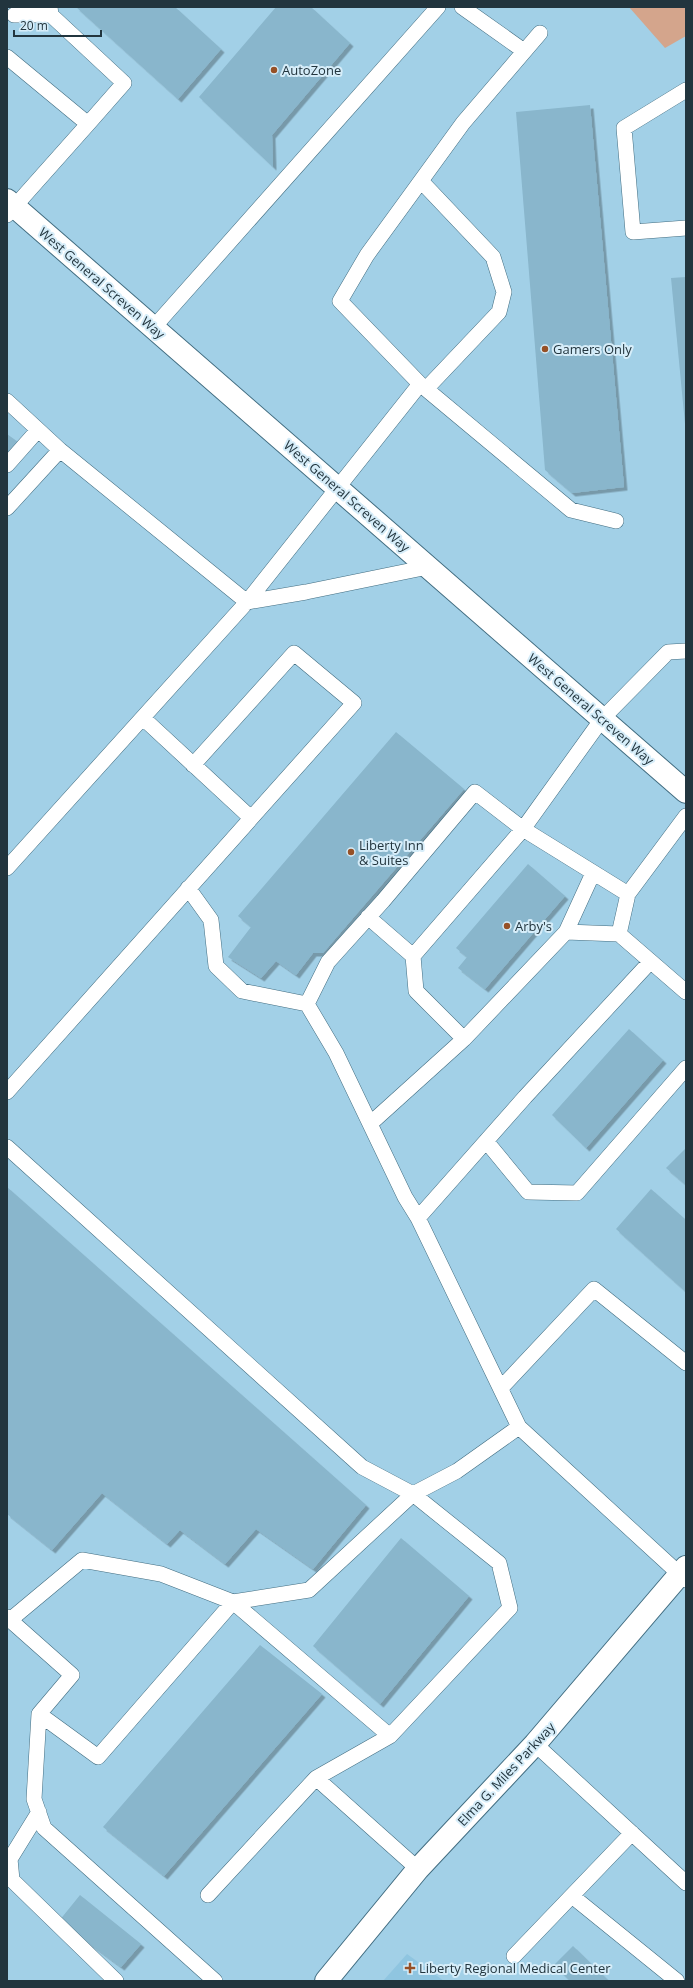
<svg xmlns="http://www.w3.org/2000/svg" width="693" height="1988" font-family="'Open Sans',sans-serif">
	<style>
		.built { fill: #8fc5e0 }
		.green { fill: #d4a58c }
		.building { fill: #89b6cc; filter: url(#shadow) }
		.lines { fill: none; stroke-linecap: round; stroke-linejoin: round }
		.service-casing { stroke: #426d81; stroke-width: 16 }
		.primary-casing { stroke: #426d81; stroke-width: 24 }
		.service { stroke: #fff; stroke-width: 15 }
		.primary { stroke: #fff; stroke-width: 22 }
		.poi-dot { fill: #965026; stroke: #d6edf9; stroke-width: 1.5 }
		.labels { text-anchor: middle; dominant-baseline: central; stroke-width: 4; stroke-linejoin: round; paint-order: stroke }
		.poi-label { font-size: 13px; fill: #22353e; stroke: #d6edf9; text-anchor: start }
		.street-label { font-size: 13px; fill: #22353e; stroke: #d6edf9 }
	</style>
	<defs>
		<filter id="shadow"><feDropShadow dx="3.5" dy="3.5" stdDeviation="0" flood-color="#0004"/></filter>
	</defs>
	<rect width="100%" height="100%" fill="#a2d0e7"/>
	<path class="built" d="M 407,1954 L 444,1981 L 383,1981 Z"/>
	<path class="green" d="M 629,7 L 686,7 L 686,36 L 665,48 Z"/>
	<path class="building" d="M 76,7 L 175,7 L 221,49 L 178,99 Z
		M 276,7 L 311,7 L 350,43 L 272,135 L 273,167 L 199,97 Z
		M 590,105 L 624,487 L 572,493 L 545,470 L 516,112 Z
		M 686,277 L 686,424 L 685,424 L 671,278 Z
		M 7,434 L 18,442 L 7,454 Z
		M 396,732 L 464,789 L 323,953 L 313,953 L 296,975 L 276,961 L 261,978 L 228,957 L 251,927 L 238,916 Z
		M 528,864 L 565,896 L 485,989 L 458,968 L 467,957 L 456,948 Z
		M 629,1029 L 663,1060 L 586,1148 L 552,1115 Z
		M 686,1148 L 686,1185 L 666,1168 Z
		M 7,1187 L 366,1505 L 313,1569 L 256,1529 L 225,1564 L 180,1530 L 167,1544 L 102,1493 L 52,1550 L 7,1514 Z
		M 651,1189 L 686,1220 L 686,1292 L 616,1229 Z
		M 401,1538 L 469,1596 L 380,1704 L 313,1646 Z
		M 260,1645 L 322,1694 L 164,1876 L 103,1827 Z
		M 80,1895 L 141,1944 L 121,1967 L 59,1921 Z
		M 573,1946 L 609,1981 L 570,1981 L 554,1965 Z"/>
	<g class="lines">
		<g class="service-casing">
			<path id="service" d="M 462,7 L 524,51
				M 14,15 L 51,15 L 50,7
				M 51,15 L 124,83 L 88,124
				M 7,57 L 88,124 L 7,215
				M 686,90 L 624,128 L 633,232 L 686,228
				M 421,181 L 493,257 L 504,292 L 499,312 L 426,389
				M 154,327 L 438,7
				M 420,384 L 571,510 L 616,521
				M 7,401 L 60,450
				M 7,465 L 38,430
				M 7,508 L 60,450 L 247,602 L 7,868
				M 428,567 L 306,592 L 247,602 L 420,384 L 340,301 L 367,255 L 463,123 L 540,33
				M 143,718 L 251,818
				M 686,816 L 628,894 L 619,934 L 686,992
				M 188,888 L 211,920 L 216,966 L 242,991 L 307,1004
				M 368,917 L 413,956
				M 566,932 L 619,934
				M 307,1004 L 336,1053 L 405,1197 L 418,1218 L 519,1427 L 686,1580
				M 307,1004 L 328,962 L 383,901 L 475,792 L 523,829 L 628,894
				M 464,1039 L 416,991 L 413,956 L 523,829 L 602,719 L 668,652 L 686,651
				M 7,1092 L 354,703 L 294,653 L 193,765
				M 371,1123 L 464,1039 L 566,932 L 593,873
				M 486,1141 L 528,1192 L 577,1193 L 686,1068
				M 7,1147 L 362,1467 L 413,1494 L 499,1563 L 510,1608 L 390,1736 L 316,1778 L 208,1895
				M 418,1218 L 525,1097 L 650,962
				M 501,1388 L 594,1289 L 686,1363
				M 7,1617 L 10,1620 L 82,1560 L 161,1574 L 233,1602 L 309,1590 L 413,1494 L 457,1471 L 519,1427
				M 10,1620 L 72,1675 L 39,1714 L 98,1757 L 233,1602 L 390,1736
				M 39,1714 L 34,1799 L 44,1828 L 215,1981
				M 535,1744 L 686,1883
				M 316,1778 L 418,1869
				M 39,1812 L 10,1859 L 12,1880 L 116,1981
				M 572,1896 L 677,1981
				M 514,1956 L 632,1833"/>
		</g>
		<g class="primary-casing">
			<path id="primary" d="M 7,200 L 686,792
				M 326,1981 L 418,1869 L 535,1744 L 686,1567"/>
		</g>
		<use href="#service" class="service"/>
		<use href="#primary" class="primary"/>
	</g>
	<g class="poi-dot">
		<circle cx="274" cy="70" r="4"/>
		<circle cx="545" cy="349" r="4"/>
		<circle cx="351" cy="852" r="4"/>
		<circle cx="507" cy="926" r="4"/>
		<path d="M408 1962h4v4h4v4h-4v4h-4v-4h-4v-4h4z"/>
	</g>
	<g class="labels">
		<g class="poi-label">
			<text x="282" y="70">AutoZone</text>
			<text x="553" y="349">Gamers Only</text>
			<text x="359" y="845">Liberty Inn<tspan x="359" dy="15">&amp; Suites</tspan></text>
			<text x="515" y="926">Arby's</text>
			<text x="419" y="1968">Liberty Regional Medical Center</text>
		</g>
		<g class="street-label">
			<text transform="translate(102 283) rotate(41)">West General Screven Way</text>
			<text transform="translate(347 496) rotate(41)">West General Screven Way</text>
			<text transform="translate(591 709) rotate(41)">West General Screven Way</text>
			<text transform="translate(506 1774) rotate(-47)">Elma G. Miles Parkway</text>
		</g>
	</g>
	<rect width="693" height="1988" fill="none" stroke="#22353e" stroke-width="16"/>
	<path d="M14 30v6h87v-6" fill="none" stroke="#22353e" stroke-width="2"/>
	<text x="20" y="30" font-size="12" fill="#22353e" stroke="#d6edf9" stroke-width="3" paint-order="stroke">20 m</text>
</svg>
